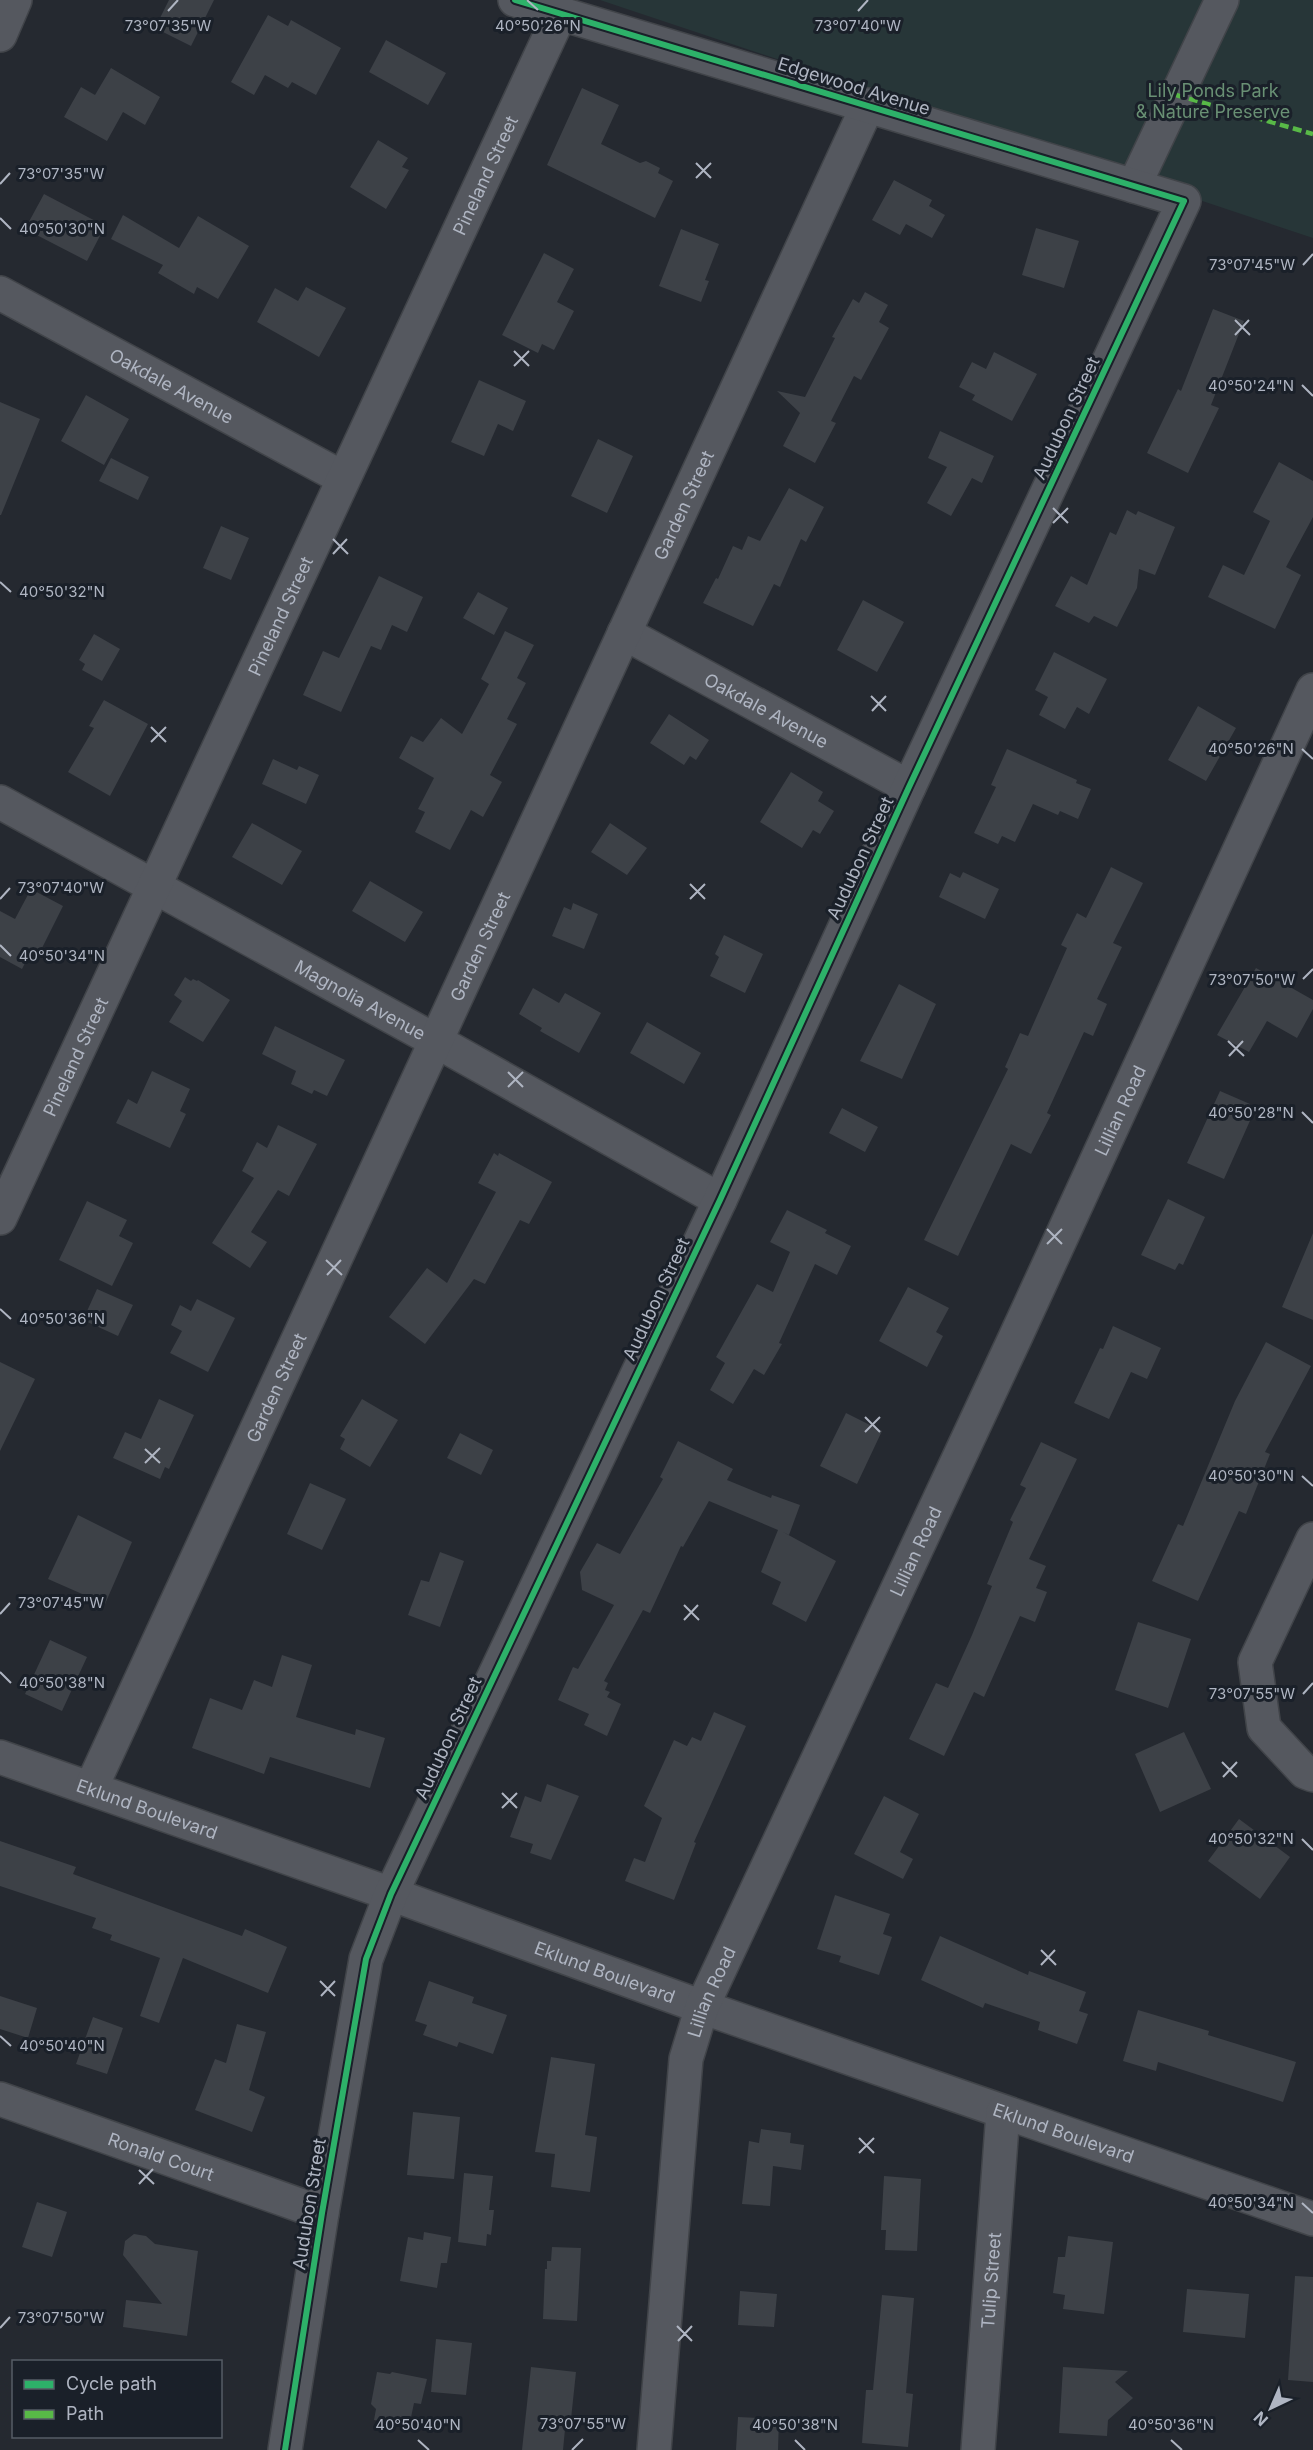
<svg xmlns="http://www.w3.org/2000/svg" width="1313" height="2450" font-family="Inter,sans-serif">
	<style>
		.green { fill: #273638 }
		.building { fill: #3d4147 }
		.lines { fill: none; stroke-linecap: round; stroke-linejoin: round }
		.minor-casing { stroke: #414449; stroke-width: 36 }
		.minor { stroke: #55585f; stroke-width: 33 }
		.quiet { stroke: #58b947; stroke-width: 4.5; stroke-dasharray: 9 4.5; stroke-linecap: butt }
		.cycleway-casing { stroke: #1a2029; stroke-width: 10 }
		.cycleway { stroke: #2db169; stroke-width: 6 }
		.ticks { fill: none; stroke: #afb5c2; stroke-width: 2 }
		.labels { text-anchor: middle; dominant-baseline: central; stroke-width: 6; stroke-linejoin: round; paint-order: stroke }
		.street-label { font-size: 18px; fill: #afb5c2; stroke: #1a2029 }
		.park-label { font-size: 18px; fill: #699074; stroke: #1a2029 }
		.ticks-label { font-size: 15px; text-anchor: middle; fill: #afb5c2; stroke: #1a2029; stroke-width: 6; stroke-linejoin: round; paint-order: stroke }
	</style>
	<rect width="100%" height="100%" fill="#252930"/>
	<path class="green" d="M 600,0 L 1313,0 L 1313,238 Z"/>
	<path class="building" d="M 169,0 L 214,0 L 191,46 L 155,28 Z
		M 268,15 L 288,26 L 291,20 L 341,48 L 316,95 L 292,82 L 288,88 L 265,75 L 254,95 L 231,82 Z
		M 386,40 L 446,73 L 428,105 L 369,72 Z
		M 111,68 L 160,97 L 145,125 L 123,112 L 107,141 L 64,117 L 81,87 L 95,95 Z
		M 582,88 L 619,105 L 601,144 L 640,163 L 646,161 L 660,168 L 658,173 L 673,181 L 655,218 L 547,165 Z
		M 378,140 L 408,158 L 402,167 L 409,170 L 386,209 L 350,187 Z
		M 894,180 L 932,200 L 929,206 L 945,215 L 932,238 L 906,224 L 900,235 L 872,220 Z
		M 44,194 L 105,226 L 87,261 L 25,229 Z
		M 123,215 L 179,248 L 198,216 L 249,246 L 218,299 L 197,287 L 194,294 L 158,273 L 163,265 L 111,239 Z
		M 1036,228 L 1079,241 L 1064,288 L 1022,275 Z
		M 681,229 L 719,244 L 705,280 L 709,281 L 701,302 L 659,286 Z
		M 544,253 L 574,269 L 557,302 L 574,311 L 554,350 L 542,344 L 538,353 L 502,335 Z
		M 306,287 L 346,308 L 319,357 L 257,322 L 275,288 L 298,301 Z
		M 865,292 L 888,305 L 879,322 L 889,328 L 861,380 L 854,376 L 831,421 L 836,423 L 815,463 L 783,446 L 800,413 L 777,391 L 805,397 L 835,338 L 832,337 L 853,299 L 859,303 Z
		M 1213,309 L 1244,321 L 1211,405 L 1219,408 L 1188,473 L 1147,453 L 1178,389 L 1181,391 Z
		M 994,352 L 1037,374 L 1012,421 L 972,400 L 975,395 L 959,387 L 972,362 L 986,369 Z
		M 479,380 L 526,401 L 513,431 L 498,424 L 484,456 L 451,442 Z
		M 86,395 L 129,419 L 104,465 L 61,441 Z
		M 0,402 L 40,419 L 1,515 L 0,515 Z
		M 940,431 L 994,456 L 982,483 L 972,478 L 951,516 L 927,503 L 947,467 L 928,458 Z
		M 598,439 L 633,456 L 607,513 L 571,496 Z
		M 111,458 L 149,477 L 138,500 L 99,481 Z
		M 1279,462 L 1313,481 L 1313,517 L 1286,567 L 1301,575 L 1275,629 L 1208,597 L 1223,565 L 1244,575 L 1270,521 L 1253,512 Z
		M 789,488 L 824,507 L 806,542 L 801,539 L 780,587 L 774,584 L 753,626 L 703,603 L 716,578 L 718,579 L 733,546 L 742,550 L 748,536 L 760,541 Z
		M 1127,510 L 1136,515 L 1138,511 L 1175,527 L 1155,575 L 1139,569 L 1137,588 L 1117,627 L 1094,616 L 1089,623 L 1055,606 L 1071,576 L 1087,585 L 1110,532 L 1116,535 Z
		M 221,526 L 249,538 L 231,580 L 203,568 Z
		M 379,576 L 423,597 L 407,632 L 392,625 L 381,650 L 371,646 L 341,712 L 303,695 L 323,651 L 339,658 Z
		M 478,592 L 508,608 L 494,635 L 463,618 Z
		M 863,600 L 904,622 L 877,672 L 837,650 Z
		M 505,631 L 534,645 L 517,678 L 526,683 L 507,719 L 517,724 L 490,775 L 502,782 L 483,817 L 471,810 L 450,850 L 415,832 L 425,812 L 418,809 L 434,778 L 399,758 L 411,736 L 423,742 L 441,718 L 462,734 L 489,684 L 481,679 Z
		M 94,634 L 120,649 L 102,681 L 82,670 L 85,664 L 79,660 Z
		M 1054,652 L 1107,679 L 1089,714 L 1077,707 L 1065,729 L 1039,715 L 1048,697 L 1035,690 Z
		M 104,700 L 148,724 L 110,796 L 68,772 L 94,728 L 89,726 Z
		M 1198,706 L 1236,728 L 1206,781 L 1168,760 Z
		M 669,714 L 709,740 L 696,760 L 690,756 L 684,765 L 650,743 Z
		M 1007,749 L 1077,780 L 1076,783 L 1091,789 L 1078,819 L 1060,811 L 1058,815 L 1033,804 L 1015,842 L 1002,836 L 998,844 L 974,833 L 996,787 L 991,785 Z
		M 273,759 L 297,770 L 299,766 L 319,775 L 306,804 L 262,784 Z
		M 791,772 L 823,792 L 818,801 L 834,811 L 820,834 L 813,830 L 802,848 L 760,822 Z
		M 252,823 L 302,851 L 282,885 L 232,857 Z
		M 610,823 L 647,848 L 627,875 L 591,852 Z
		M 1111,867 L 1143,883 L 1113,943 L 1122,947 L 1097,999 L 1107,1004 L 1093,1036 L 1084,1032 L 1047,1113 L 1051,1115 L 1031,1154 L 1011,1144 L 958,1256 L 924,1240 L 1008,1069 L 1005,1067 L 1020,1033 L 1028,1036 L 1067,948 L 1061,945 L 1077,913 L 1086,918 Z
		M 963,872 L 999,889 L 985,919 L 939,897 L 950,873 L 960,878 Z
		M 370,881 L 423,912 L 405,942 L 352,911 Z
		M 31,889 L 63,906 L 37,958 L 29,955 L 22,969 L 0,957 L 0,911 L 15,919 Z
		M 573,903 L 598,914 L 584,949 L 552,936 L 564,907 L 571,910 Z
		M 724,935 L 763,954 L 745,993 L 710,976 L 719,957 L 715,954 Z
		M 1256,968 L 1313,1000 L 1313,1009 L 1297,1038 L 1267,1021 L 1249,1052 L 1217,1035 Z
		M 185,977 L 191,981 L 193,979 L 197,981 L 198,980 L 230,1000 L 203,1042 L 169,1022 L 182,1001 L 174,995 Z
		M 899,984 L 936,1004 L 902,1079 L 860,1061 Z
		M 533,988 L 559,1003 L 565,993 L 601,1013 L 579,1053 L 540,1031 L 542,1028 L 519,1014 Z
		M 647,1022 L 701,1053 L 684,1084 L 630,1053 Z
		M 275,1026 L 345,1060 L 327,1096 L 314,1090 L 312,1094 L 291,1084 L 296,1071 L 262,1054 Z
		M 152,1071 L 190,1089 L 180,1111 L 186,1114 L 170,1148 L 116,1123 L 128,1099 L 137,1104 Z
		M 1220,1091 L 1250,1104 L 1253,1114 L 1224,1179 L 1187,1163 Z
		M 842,1108 L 878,1127 L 865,1152 L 829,1133 Z
		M 278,1125 L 317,1144 L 289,1196 L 278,1190 L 251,1232 L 267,1242 L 250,1268 L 212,1243 L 254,1178 L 242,1171 L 257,1142 L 267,1148 Z
		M 494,1153 L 498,1156 L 499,1153 L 552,1182 L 529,1224 L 520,1220 L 485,1284 L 474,1279 L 425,1344 L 389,1317 L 427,1268 L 447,1283 L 496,1192 L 478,1183 Z
		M 1168,1199 L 1205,1217 L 1183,1265 L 1179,1263 L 1175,1270 L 1141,1255 Z
		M 87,1201 L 127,1220 L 119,1236 L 133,1243 L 112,1286 L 59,1260 Z
		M 787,1210 L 827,1230 L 825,1233 L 851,1246 L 837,1275 L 815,1264 L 779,1343 L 782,1344 L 764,1375 L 754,1369 L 733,1404 L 710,1390 L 725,1363 L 716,1357 L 757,1284 L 773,1292 L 790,1252 L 770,1242 Z
		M 1313,1233 L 1313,1320 L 1282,1307 Z
		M 908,1287 L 949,1308 L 936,1332 L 943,1336 L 927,1367 L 879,1341 Z
		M 97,1289 L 133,1305 L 118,1336 L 83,1320 Z
		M 197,1299 L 235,1318 L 208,1372 L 170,1353 L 182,1331 L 171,1325 L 180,1305 L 191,1311 Z
		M 1113,1326 L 1161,1348 L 1147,1379 L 1131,1372 L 1109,1419 L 1074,1403 L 1100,1348 L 1103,1349 Z
		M 1266,1342 L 1311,1366 L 1265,1452 L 1270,1454 L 1246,1514 L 1239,1511 L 1198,1601 L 1152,1581 L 1178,1524 L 1183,1526 L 1235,1401 Z
		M 0,1362 L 35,1379 L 0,1451 Z
		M 159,1399 L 194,1415 L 169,1469 L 165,1467 L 160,1479 L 113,1458 L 125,1432 L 141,1439 Z
		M 362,1399 L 398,1420 L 370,1467 L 340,1449 L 345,1439 L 340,1436 Z
		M 846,1413 L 882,1431 L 857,1484 L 820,1466 Z
		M 460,1433 L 493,1450 L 481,1475 L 447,1458 Z
		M 678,1441 L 733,1469 L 727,1480 L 771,1498 L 772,1495 L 800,1505 L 789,1535 L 783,1532 L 836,1561 L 806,1622 L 772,1604 L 781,1582 L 761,1572 L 778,1530 L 709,1501 L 683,1547 L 681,1546 L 650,1613 L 643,1610 L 604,1681 L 608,1683 L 605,1690 L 610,1692 L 607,1697 L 621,1704 L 607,1736 L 584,1725 L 589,1714 L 558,1700 L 573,1667 L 578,1669 L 614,1605 L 582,1590 L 580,1572 L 597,1543 L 620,1554 L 663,1479 L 660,1477 Z
		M 1041,1442 L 1077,1459 L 1029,1559 L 1046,1566 L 1036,1588 L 1047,1592 L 1035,1622 L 1020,1616 L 984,1697 L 974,1692 L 944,1756 L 909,1739 L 936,1683 L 948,1688 L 972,1635 L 992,1586 L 987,1584 L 1013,1522 L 1010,1520 L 1026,1488 L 1020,1485 Z
		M 310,1483 L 346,1499 L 322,1550 L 287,1534 Z
		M 78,1515 L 132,1542 L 105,1604 L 48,1579 Z
		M 440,1552 L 464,1561 L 440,1627 L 408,1615 L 421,1580 L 429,1582 Z
		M 1138,1622 L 1191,1639 L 1168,1708 L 1115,1690 Z
		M 50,1640 L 87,1657 L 62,1711 L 25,1694 Z
		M 282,1655 L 312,1665 L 296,1717 L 355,1735 L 356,1729 L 385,1738 L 370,1788 L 270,1757 L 264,1774 L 192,1748 L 210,1698 L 242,1710 L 254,1680 L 272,1687 Z
		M 714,1712 L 746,1726 L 694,1842 L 696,1843 L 674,1900 L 625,1881 L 634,1858 L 645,1862 L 662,1818 L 644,1806 L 674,1740 L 687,1746 L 692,1737 L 701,1741 Z
		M 1184,1732 L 1211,1789 L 1160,1812 L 1135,1754 Z
		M 547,1784 L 579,1796 L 551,1860 L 530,1853 L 533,1844 L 510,1837 L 525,1796 L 541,1802 Z
		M 884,1796 L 919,1814 L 900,1852 L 913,1859 L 903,1879 L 854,1854 Z
		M 1239,1819 L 1290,1857 L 1260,1899 L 1208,1861 Z
		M 0,1841 L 76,1867 L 73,1874 L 242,1936 L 245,1929 L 287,1947 L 268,1993 L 183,1958 L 159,2023 L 140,2016 L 160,1958 L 110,1940 L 112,1935 L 92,1928 L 96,1918 L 0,1886 Z
		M 835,1895 L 890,1914 L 883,1934 L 892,1937 L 879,1975 L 839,1962 L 841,1956 L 817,1949 Z
		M 940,1936 L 1028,1975 L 1029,1971 L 1086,1992 L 1079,2011 L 1088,2014 L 1077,2044 L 1038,2030 L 1040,2022 L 985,2003 L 983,2008 L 921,1980 Z
		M 429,1981 L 474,1997 L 472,2003 L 507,2015 L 493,2054 L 459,2042 L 457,2047 L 423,2035 L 427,2025 L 415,2021 Z
		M 0,1996 L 37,2008 L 28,2038 L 0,2029 Z
		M 1138,2010 L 1209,2031 L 1208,2035 L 1296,2062 L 1283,2102 L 1158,2062 L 1156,2071 L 1123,2061 Z
		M 93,2017 L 123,2028 L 107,2074 L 76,2064 Z
		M 237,2024 L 266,2032 L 249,2090 L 265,2097 L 252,2132 L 195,2110 L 215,2059 L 226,2063 Z
		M 551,2057 L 595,2064 L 585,2135 L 597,2137 L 590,2192 L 551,2187 L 555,2154 L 535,2152 Z
		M 413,2112 L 460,2117 L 454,2179 L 407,2175 Z
		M 761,2129 L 791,2133 L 790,2143 L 804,2145 L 801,2170 L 773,2166 L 770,2206 L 742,2204 L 749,2141 L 759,2143 Z
		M 464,2173 L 493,2176 L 489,2210 L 494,2210 L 491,2235 L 487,2234 L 486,2246 L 458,2242 Z
		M 884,2176 L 921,2179 L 917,2251 L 885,2250 L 886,2230 L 881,2230 Z
		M 37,2202 L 67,2212 L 52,2257 L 22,2247 Z
		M 424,2232 L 451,2237 L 447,2263 L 441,2263 L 437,2288 L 400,2281 L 408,2237 L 423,2240 Z
		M 134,2234 L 146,2236 L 155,2244 L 198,2251 L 187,2336 L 123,2327 L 126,2300 L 162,2304 L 123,2255 L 125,2241 Z
		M 1068,2236 L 1113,2242 L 1104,2314 L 1063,2309 L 1065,2295 L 1053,2293 L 1058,2257 L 1065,2257 Z
		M 552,2247 L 581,2248 L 577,2321 L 543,2319 L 545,2269 L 547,2269 L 547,2261 L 551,2261 Z
		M 1295,2276 L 1313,2277 L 1313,2382 L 1288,2380 Z
		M 1187,2289 L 1249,2294 L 1245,2338 L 1183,2332 Z
		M 740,2291 L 777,2294 L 774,2327 L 738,2325 Z
		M 882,2295 L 914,2298 L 906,2393 L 913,2394 L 908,2447 L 862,2443 L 866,2390 L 873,2390 Z
		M 436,2339 L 472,2343 L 466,2395 L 431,2392 Z
		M 531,2367 L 576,2372 L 571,2419 L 566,2419 L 563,2450 L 522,2450 Z
		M 1063,2367 L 1128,2371 L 1115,2382 L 1133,2398 L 1108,2420 L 1107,2436 L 1059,2433 Z
		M 377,2372 L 390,2374 L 392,2372 L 427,2379 L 421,2404 L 414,2403 L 409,2427 L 374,2420 L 376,2409 L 371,2404 Z
		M 738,2417 L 779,2419 L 778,2450 L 736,2450 Z"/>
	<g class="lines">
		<g class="minor-casing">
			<g id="minor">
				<path d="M 0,35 L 15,0"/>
				<path d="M 1134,186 L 1222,0"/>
				<path id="s1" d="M 0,293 L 343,478"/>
				<path id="s2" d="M 624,633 L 909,787"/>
				<path id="s3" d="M 0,802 L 436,1041 L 720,1200"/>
				<path id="s4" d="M 0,1218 L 560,14"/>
				<path d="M 1313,1539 L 1255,1662 L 1264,1728 L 1305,1772 L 1313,1775"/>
				<path id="s5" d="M 0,1757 L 391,1894 L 702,2007 L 1313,2219"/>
				<path id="s6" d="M 91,1788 L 868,105"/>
				<path id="s7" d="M 0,2099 L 322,2213"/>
				<path d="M 285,2450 L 322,2213 L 366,1959 L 391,1894 L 720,1200 L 909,787 L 1184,201 L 515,0"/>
				<path id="s8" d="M 654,2450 L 686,2059 L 702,2007 L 1015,1338 L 1313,690"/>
				<path id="s9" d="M 978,2450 L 1003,2112"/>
			</g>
		</g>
		<use href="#minor" class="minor"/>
		<path class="quiet" d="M 1176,95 L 1313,134"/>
		<g class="cycleway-casing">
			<path id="cycleway" d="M 285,2450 L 322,2213 L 366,1959 L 391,1894 L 720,1200 L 909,787 L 1184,201 L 515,0"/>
		</g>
		<use href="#cycleway" class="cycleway"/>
	</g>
	<path class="ticks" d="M 527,0 L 538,10M 168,11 L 178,0M 858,11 L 868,0M 696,163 L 711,178M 696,178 L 711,163M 0,184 L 10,173M 0,218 L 11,229M 1303,265 L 1313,254M 1235,320 L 1250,335M 1235,335 L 1249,320M 514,351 L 529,366M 514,366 L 529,351M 1302,385 L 1313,396M 1053,508 L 1068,523M 1053,523 L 1068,508M 333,539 L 348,554M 333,554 L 347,539M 0,582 L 11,592M 871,696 L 886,711M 872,711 L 886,696M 151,727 L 166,742M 151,742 L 166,727M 1302,749 L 1313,759M 690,884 L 705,899M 0,899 L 10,888M 690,899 L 705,884M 0,945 L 11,956M 1303,979 L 1313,969M 1228,1041 L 1244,1056M 1229,1056 L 1243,1041M 508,1072 L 523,1087M 508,1087 L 523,1072M 1302,1112 L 1313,1123M 1047,1229 L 1062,1244M 1047,1244 L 1062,1229M 326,1260 L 342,1275M 327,1275 L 341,1260M 0,1309 L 11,1319M 865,1417 L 880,1432M 865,1432 L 880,1417M 145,1449 L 160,1463M 145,1463 L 160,1448M 1302,1476 L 1313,1486M 684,1605 L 699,1620M 0,1614 L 10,1603M 684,1620 L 698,1605M 0,1672 L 11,1683M 1303,1694 L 1313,1683M 1222,1762 L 1237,1777M 1223,1777 L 1237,1762M 502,1793 L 517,1808M 502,1808 L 517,1793M 1302,1839 L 1313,1850M 1041,1950 L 1056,1965M 1041,1965 L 1055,1950M 320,1981 L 335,1996M 321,1996 L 335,1981M 0,2036 L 11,2046M 859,2138 L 874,2153M 859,2153 L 874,2138M 139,2170 L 154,2184M 139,2184 L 153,2169M 1302,2203 L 1313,2213M 677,2326 L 692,2341M 0,2328 L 10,2317M 678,2341 L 692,2326M 418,2440 L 429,2450M 795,2440 L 805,2450M 1171,2440 L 1182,2450M 572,2450 L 583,2439"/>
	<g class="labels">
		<g class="street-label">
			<text transform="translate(854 86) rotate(17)">Edgewood Avenue</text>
			<text stroke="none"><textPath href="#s4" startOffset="1150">Pineland Street</textPath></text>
			<text stroke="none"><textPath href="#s1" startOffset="195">Oakdale Avenue</textPath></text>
			<text transform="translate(1066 418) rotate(-65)">Audubon Street</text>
			<text stroke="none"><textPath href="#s6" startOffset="1413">Garden Street</textPath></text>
			<text stroke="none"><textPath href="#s4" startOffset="664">Pineland Street</textPath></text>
			<text stroke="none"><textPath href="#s2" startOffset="162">Oakdale Avenue</textPath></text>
			<text transform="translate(860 858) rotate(-65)">Audubon Street</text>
			<text stroke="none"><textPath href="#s6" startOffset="927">Garden Street</textPath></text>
			<text stroke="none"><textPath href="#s3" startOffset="411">Magnolia Avenue</textPath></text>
			<text stroke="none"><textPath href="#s4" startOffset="178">Pineland Street</textPath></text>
			<text stroke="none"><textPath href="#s8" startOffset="1436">Lillian Road</textPath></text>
			<text transform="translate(656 1299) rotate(-65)">Audubon Street</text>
			<text stroke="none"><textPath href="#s6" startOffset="441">Garden Street</textPath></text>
			<text stroke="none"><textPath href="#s8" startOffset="950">Lillian Road</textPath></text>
			<text transform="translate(448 1738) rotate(-65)">Audubon Street</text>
			<text stroke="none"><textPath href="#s5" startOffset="156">Eklund Boulevard</textPath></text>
			<text stroke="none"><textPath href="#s5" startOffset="642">Eklund Boulevard</textPath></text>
			<text stroke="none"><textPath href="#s8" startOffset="464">Lillian Road</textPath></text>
			<text stroke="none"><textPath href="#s5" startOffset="1128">Eklund Boulevard</textPath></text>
			<text stroke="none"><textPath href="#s7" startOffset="171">Ronald Court</textPath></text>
			<text transform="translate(309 2204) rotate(-81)">Audubon Street</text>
			<text stroke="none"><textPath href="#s9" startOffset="170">Tulip Street</textPath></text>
		</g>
		<g class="park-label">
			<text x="1213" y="90">Lily Ponds Park<tspan x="1213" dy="21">&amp; Nature Preserve</tspan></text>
		</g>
	</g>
	<g class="ticks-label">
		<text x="538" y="31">40°50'26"N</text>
		<text x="168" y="31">73°07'35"W</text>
		<text x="858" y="31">73°07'40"W</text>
		<text x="61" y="179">73°07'35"W</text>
		<text x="62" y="234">40°50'30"N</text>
		<text x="1252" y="270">73°07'45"W</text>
		<text x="1251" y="391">40°50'24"N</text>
		<text x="62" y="597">40°50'32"N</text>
		<text x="1251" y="754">40°50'26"N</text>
		<text x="61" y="893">73°07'40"W</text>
		<text x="62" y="961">40°50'34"N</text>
		<text x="1252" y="985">73°07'50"W</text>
		<text x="1251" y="1118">40°50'28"N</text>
		<text x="62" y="1324">40°50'36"N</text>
		<text x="1251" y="1481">40°50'30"N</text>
		<text x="61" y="1608">73°07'45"W</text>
		<text x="62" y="1688">40°50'38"N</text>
		<text x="1252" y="1699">73°07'55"W</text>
		<text x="1251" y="1844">40°50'32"N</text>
		<text x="62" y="2051">40°50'40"N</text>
		<text x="1251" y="2208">40°50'34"N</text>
		<text x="61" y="2323">73°07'50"W</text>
		<text x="583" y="2429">73°07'55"W</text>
		<text x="418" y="2430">40°50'40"N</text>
		<text x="795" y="2430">40°50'38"N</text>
		<text x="1171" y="2430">40°50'36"N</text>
	</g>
	<rect x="12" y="2360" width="210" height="78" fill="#1a2029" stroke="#565c66" stroke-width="1.5"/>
	<rect x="24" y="2380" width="30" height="9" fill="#2db169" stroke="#565c66" stroke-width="1.5"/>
	<text x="66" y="2390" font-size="18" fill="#afb5c2">Cycle path</text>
	<rect x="24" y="2410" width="30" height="9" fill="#58b947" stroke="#565c66" stroke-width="1.5"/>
	<text x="66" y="2420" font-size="18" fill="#afb5c2">Path</text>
	<g transform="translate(1271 2408) rotate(224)" stroke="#1a2029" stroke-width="4.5" paint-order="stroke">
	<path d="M0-4.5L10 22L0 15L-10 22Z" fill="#afb5c2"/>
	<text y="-9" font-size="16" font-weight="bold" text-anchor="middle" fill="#afb5c2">N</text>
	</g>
</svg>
